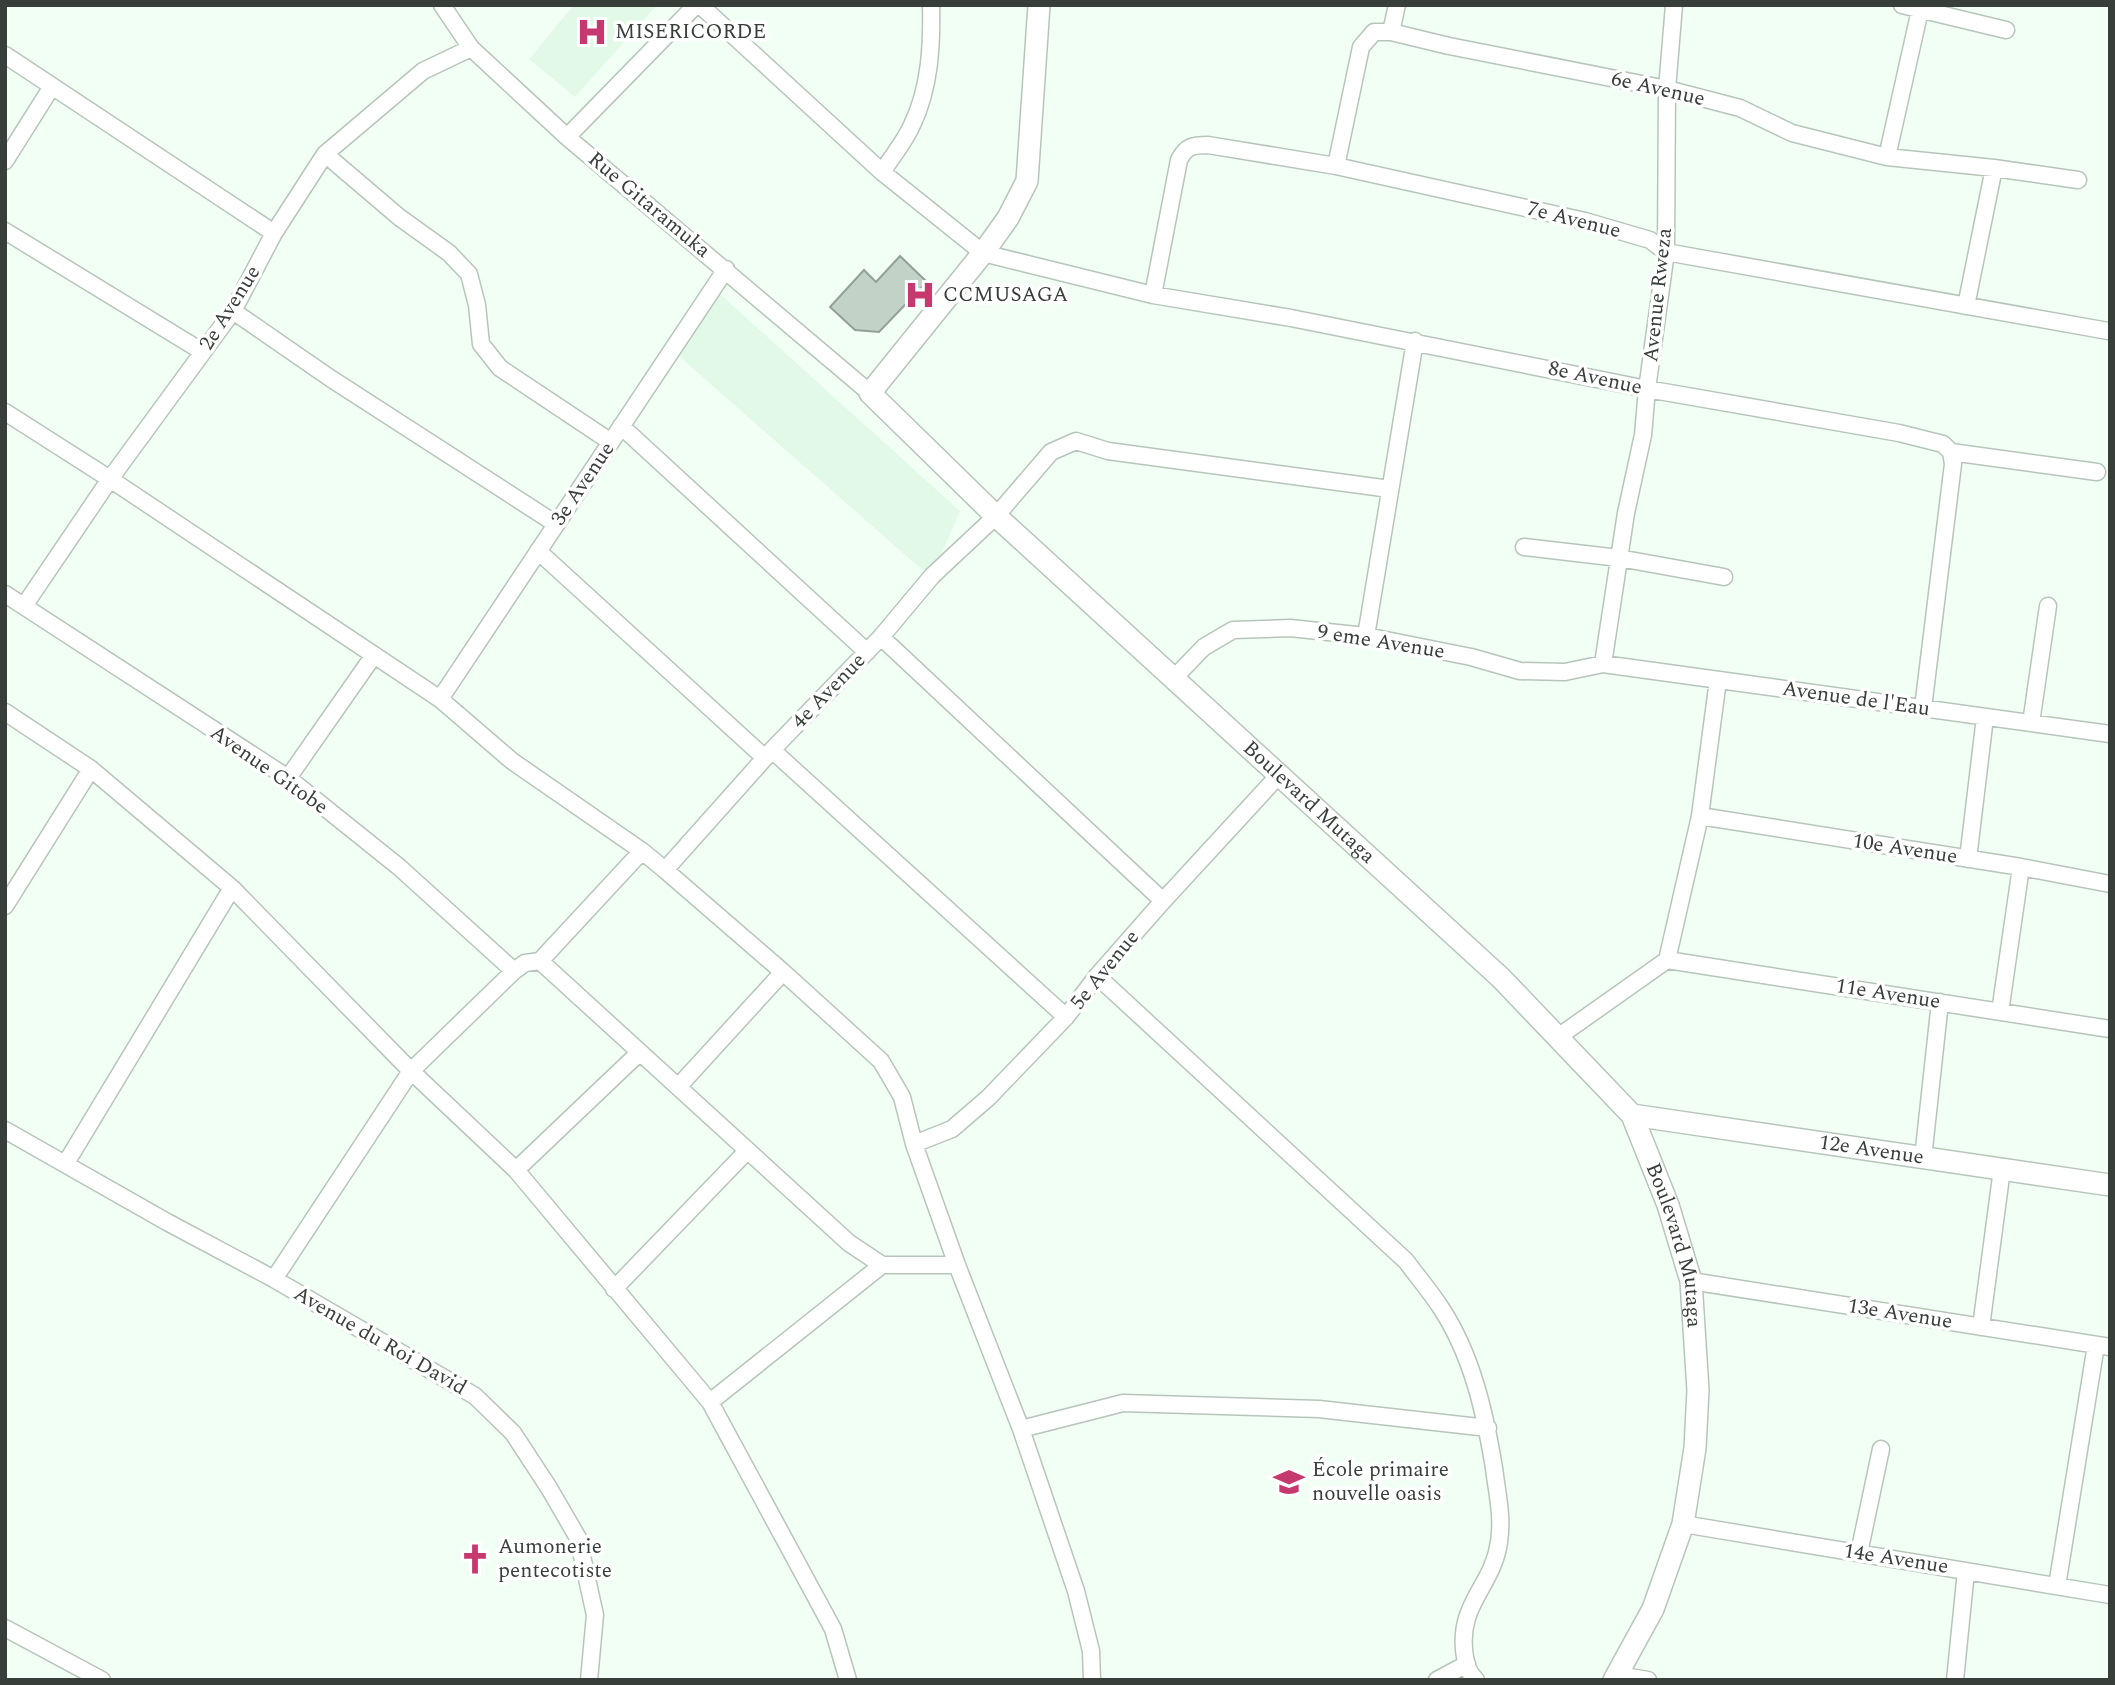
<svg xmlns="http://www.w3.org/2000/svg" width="2115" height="1685" font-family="Spectral,serif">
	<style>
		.built { fill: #e3f9e7 }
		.building { fill: #c3d2c6; stroke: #92a195; stroke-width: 2 }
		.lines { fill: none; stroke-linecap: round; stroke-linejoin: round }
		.minor-casing { stroke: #b6c5b9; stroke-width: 19 }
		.tertiary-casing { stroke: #b6c5b9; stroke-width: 24 }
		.minor { stroke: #fff; stroke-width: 16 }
		.tertiary { stroke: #fff; stroke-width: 21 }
		.labels { text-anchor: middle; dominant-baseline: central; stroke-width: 7; stroke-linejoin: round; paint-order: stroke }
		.poi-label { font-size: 21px; fill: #383e39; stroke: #fff; text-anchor: start }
		.street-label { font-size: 21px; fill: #383e39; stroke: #fff }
	</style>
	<rect width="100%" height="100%" fill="#f2fff5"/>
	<path class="built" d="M 574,5 L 657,5 L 575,97 L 529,59 Z
		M 720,294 L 960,511 L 932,576 L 912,561 L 672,350 Z"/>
	<path class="building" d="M 900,256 L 927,282 L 879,332 L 855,330 L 830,307 L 864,270 L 876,282 Z"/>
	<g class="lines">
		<g class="minor-casing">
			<path id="minor" d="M 442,5 L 471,48 L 567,137 L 870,393
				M 700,5 L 882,172 L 983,253 L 1153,295 L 1291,318 L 1647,389 L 1899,433 L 1943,444 L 1951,452 L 1953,464 L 1923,708
				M 1902,5 L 2006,30
				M 1391,32 L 1397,5
				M 5,55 L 274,233
				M 567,137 L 696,5
				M 325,154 L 399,217 L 449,253 L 469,274 L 477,305 L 481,344 L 500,368 L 611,442
				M 1887,157 L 1920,10
				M 5,161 L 51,88
				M 1336,166 L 1361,47 L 1374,32 L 1391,32 L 1449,46 L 1667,89 L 1740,108 L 1792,133 L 1887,157 L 1994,168 L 2078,180
				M 882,172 C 892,157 905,141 912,125 C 930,88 932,45 931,5
				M 5,231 L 203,352
				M 1153,295 L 1179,160 C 1186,146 1193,145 1208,145 L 1336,166 L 1585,221 L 1650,240 L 1666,252 L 2108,331
				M 1966,306 L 1994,168
				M 233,311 L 330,378 L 556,524
				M 5,412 L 110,479 L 440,699 L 512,761 L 642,851 L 665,870 L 783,972 L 881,1061 L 902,1097 L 914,1144 L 957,1265 L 1021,1429 L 1076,1591 L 1091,1651 L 1092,1680
				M 621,426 L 867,652
				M 1951,452 L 2097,472
				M 1524,547 L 1619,558 L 1724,577
				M 538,551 L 765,758
				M 5,594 L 288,778 L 399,867 L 514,971
				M 24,606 L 110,479 L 233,311 L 274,233 L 325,154 L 423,71 L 471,48
				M 1366,636 L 1415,341
				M 881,637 L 1163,901
				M 1603,664 L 1626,513 L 1643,435 L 1647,389 L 1666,252 L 1667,89 L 1674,5
				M 1174,678 L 1204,647 L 1233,630 L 1290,628 L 1366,636 L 1471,657 L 1520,671 L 1565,672 L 1603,664 L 2110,734
				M 440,699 L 726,269
				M 5,712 L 91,769 L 232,888 L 411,1071 L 516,1170 L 710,1402 L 833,1629 L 848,1680
				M 2031,723 L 2048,606
				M 772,750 L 1066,1017
				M 288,778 L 374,655
				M 1700,816 L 2021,867 L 2110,884
				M 1968,859 L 1985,717
				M 665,870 L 772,750 L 881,637 L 932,576 L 996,516 L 1051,452 L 1076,441 L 1108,451 L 1390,489
				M 5,906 L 91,769
				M 1667,960 L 2110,1029
				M 540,961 L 642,851
				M 1097,976 L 1406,1261 C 1417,1276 1430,1291 1441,1308 C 1472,1355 1485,1413 1494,1468 C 1497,1493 1503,1517 1499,1542 C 1493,1587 1456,1604 1465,1657 C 1467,1667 1468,1672 1476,1680
				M 2000,1012 L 2021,867
				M 1558,1037 L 1667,960 L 1700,816 L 1718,680
				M 678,1087 L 783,972
				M 5,1130 L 167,1222 L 274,1279 L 475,1396 L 513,1433 L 549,1488 L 578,1538 L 595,1615 L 589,1680
				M 914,1144 L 952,1129 L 988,1098 L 1066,1017 L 1097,976 L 1163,901 L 1279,775
				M 1923,1158 L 1940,1002
				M 66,1163 L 232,888
				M 516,1170 L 640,1052
				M 274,1279 L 411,1071 L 514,971 L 525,963 L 540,961 L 849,1243 L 882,1265 L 957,1265
				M 1691,1281 L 2110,1347
				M 614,1289 L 747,1151
				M 1981,1327 L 2002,1169
				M 710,1402 L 882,1265
				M 1021,1429 L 1123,1403 L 1319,1409 L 1488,1428
				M 1683,1524 L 2110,1595
				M 1859,1553 L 1881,1449
				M 2057,1586 L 2096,1345
				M 5,1628 L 102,1680
				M 1618,1675 L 1648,1680
				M 1437,1680 L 1467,1664
				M 1955,1680 L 1966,1571"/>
		</g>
		<g class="tertiary-casing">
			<g id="tertiary">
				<path id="s1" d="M 1039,5 L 1027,181 L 1008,218 L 983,253 L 870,393 L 996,516 L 1501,978 L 1632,1115 L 1668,1205 L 1691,1281 L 1698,1390 L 1695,1448 L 1683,1524 L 1653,1609 L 1614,1680"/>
				<path id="s2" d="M 1632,1115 L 2110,1185"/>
			</g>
		</g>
		<use href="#minor" class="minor"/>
		<use href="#tertiary" class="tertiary"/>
	</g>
	<defs>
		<g id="hospital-bare" transform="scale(2.415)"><path d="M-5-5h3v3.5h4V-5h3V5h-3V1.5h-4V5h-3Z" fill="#c5396f" stroke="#fff" stroke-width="2.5" paint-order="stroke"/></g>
		<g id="school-bare" transform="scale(2.415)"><path d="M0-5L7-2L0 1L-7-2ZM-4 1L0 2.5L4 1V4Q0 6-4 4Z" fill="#c5396f" stroke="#fff" stroke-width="2.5" paint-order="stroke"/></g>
		<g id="church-bare" transform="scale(2.415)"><path d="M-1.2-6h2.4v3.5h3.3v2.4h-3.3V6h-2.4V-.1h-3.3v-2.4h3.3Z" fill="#c5396f" stroke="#fff" stroke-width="2.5" paint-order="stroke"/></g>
	</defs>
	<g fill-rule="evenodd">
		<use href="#hospital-bare" x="592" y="32"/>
		<use href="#hospital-bare" x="920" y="295"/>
		<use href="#school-bare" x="1289" y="1482"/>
		<use href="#church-bare" x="475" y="1559"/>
	</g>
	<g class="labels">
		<g class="poi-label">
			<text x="615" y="32">MISERICORDE</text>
			<text x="943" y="295">CCMUSAGA</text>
			<text x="1312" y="1470">École primaire<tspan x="1312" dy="24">nouvelle oasis</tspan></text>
			<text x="498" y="1547">Aumonerie<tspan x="498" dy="24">pentecotiste</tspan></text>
		</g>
		<g class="street-label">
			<text transform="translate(1658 89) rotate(13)">6e Avenue</text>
			<text transform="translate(649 205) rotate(40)">Rue Gitaramuka</text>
			<text transform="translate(1574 220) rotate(14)">7e Avenue</text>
			<text transform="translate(1658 295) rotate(-84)">Avenue Rweza</text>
			<text transform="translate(230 308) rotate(-58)">2e Avenue</text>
			<text transform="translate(1595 378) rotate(12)">8e Avenue</text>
			<text transform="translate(583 484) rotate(-56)">3e Avenue</text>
			<text transform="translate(1381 642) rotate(9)">9 eme Avenue</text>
			<text transform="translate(829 691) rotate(-46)">4e Avenue</text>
			<text transform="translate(1856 699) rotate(8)">Avenue de l'Eau</text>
			<text transform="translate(269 770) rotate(35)">Avenue Gitobe</text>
			<text stroke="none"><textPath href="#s1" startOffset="1041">Boulevard Mutaga</textPath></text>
			<text transform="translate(1905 849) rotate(9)">10e Avenue</text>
			<text transform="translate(1105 970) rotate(-51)">5e Avenue</text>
			<text transform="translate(1888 994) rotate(9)">11e Avenue</text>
			<text stroke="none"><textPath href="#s2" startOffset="242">12e Avenue</textPath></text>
			<text stroke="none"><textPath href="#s1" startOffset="1629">Boulevard Mutaga</textPath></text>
			<text transform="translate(1900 1314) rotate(9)">13e Avenue</text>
			<text transform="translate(380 1341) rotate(30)">Avenue du Roi David</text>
			<text transform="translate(1896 1559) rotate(9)">14e Avenue</text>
		</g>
	</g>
	<rect width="2115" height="1685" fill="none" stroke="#383e39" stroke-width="14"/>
</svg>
